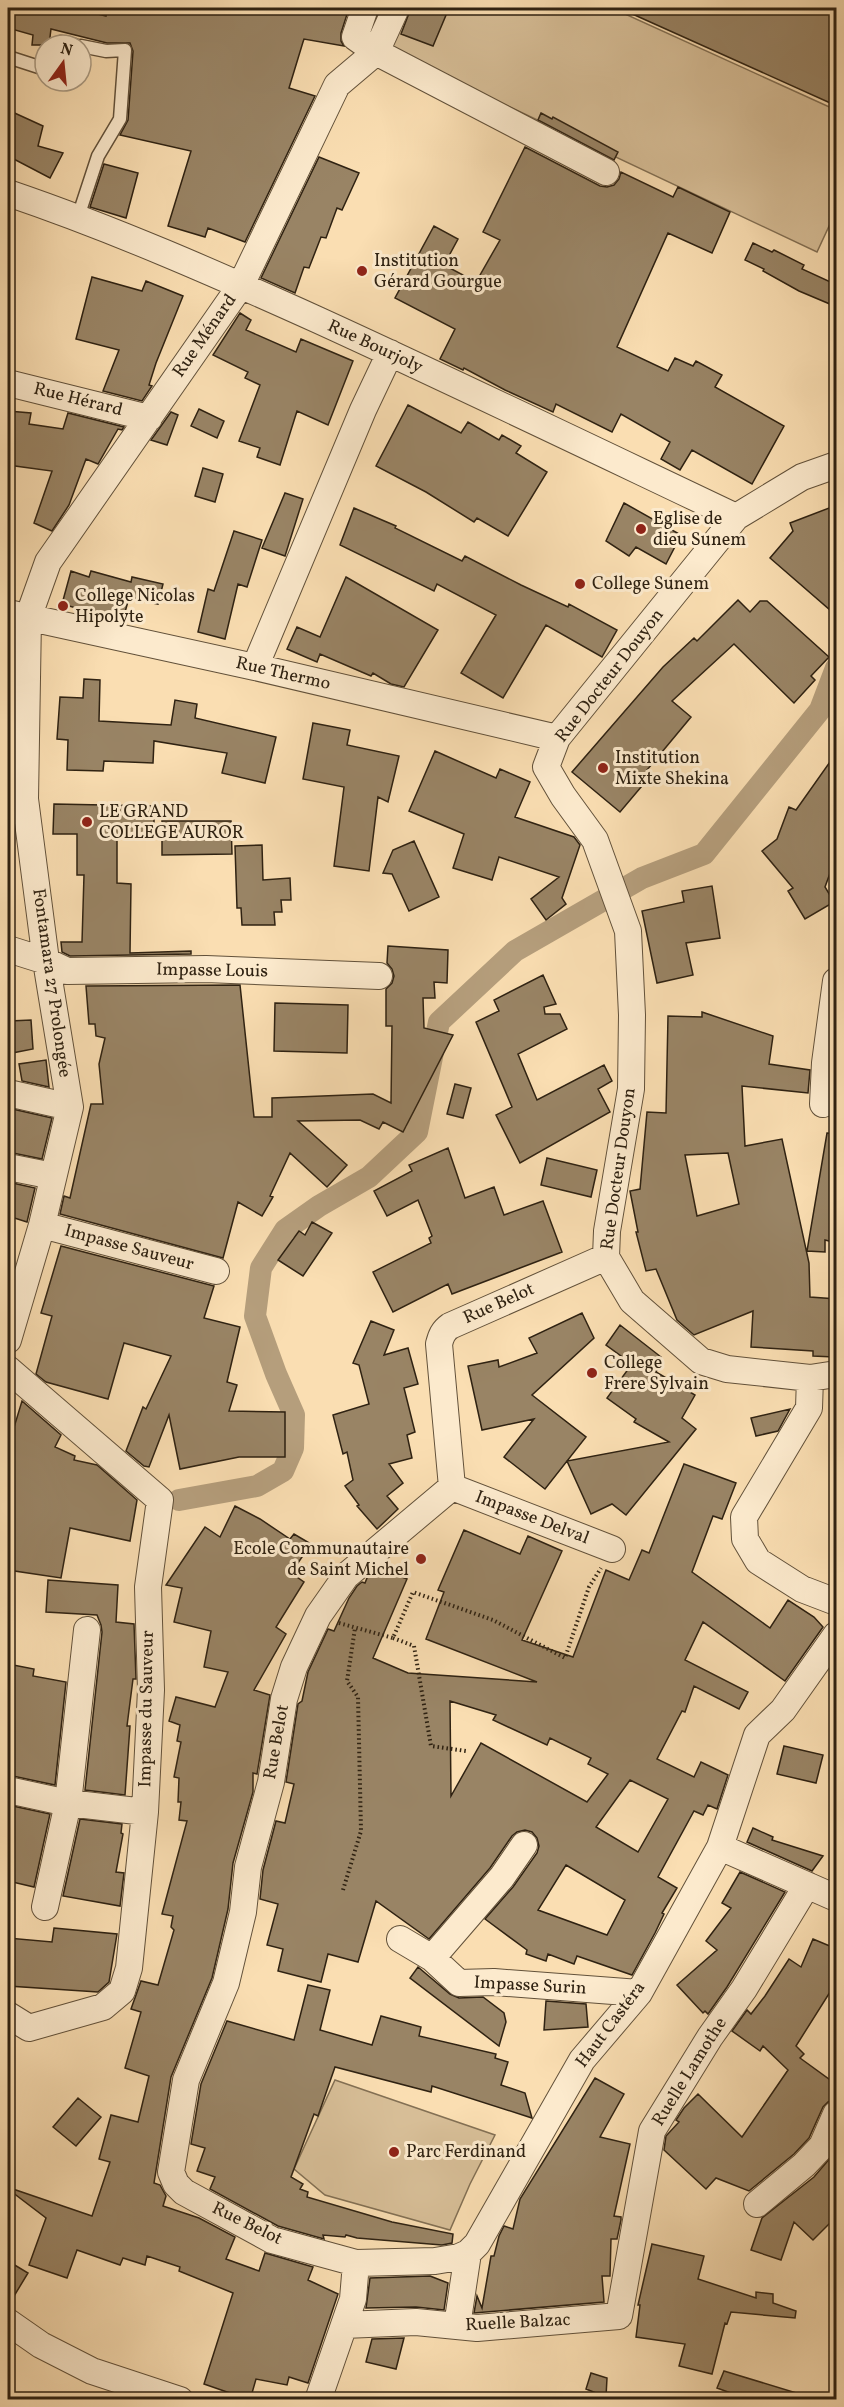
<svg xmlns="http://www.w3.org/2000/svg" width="844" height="2407" font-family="Vollkorn,serif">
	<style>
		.grass { fill: #d7be97; stroke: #837054; stroke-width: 1.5 }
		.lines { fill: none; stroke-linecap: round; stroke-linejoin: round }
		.canal { stroke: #b59e7c; stroke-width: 22 }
		.building { fill: #998465; stroke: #2f2212; stroke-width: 1.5; fill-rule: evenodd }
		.lane-casing { stroke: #62513a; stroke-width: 15 }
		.street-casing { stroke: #62513a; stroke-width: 28 }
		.path { stroke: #2f2212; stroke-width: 4; stroke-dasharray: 1.5 3; stroke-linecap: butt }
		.lane { stroke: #fceacd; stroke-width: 12 }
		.street { stroke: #fceacd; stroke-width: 26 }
		.poi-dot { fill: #8f2418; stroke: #fceacd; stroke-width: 2 }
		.labels { text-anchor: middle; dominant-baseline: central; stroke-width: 6; stroke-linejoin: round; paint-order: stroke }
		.poi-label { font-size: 18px; fill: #2f2212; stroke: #fceacd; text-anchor: start }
		.street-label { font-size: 18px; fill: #2f2212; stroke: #fceacd }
	</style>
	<rect width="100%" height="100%" fill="#fadeb2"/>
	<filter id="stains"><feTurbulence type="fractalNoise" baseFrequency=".00333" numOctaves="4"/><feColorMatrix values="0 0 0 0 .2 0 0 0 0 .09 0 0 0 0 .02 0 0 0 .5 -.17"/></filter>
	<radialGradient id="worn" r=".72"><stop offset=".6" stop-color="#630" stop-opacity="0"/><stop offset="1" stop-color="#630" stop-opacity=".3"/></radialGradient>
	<path class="grass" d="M 387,8 L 612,8 L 836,110 L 836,211 L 817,252 L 370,41 Z
		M 335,2080 L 495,2135 L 470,2184 L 450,2230 L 325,2195 L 294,2169 Z"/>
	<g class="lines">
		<path class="canal" d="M 179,1500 L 257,1486 L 283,1471 L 293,1448 L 294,1415 L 276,1374 L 255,1316 L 261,1268 L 285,1230 L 319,1206 L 369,1177 L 417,1132 L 439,1022 L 515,951 L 642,878 L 704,854 L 820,710 L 836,668"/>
	</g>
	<path class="building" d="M 8,8 L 74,8 L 106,16 L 108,8 L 349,8 L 341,33 L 341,41 L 344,46 L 304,39 L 303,42 L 289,88 L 315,96 L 245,242 L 208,228 L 205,237 L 168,226 L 191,151 L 120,135 L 128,120 L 133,51 L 130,43 L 107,43 L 51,29 L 49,45 L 32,45 L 33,35 L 8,28 Z
		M 411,8 L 449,8 L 433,46 L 401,34 Z
		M 619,8 L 837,8 L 837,106 Z
		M 8,110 L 43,126 L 38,146 L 63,153 L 50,178 L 8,156 Z
		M 541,113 L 552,119 L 553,117 L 618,152 L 614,160 L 538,120 Z
		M 525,147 L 600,186 L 607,187 L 614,185 L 619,179 L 621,172 L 673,197 L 678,187 L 730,212 L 712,253 L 668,233 L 617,347 L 668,371 L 675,358 L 693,366 L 696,361 L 722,375 L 715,387 L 784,426 L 752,484 L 692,450 L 680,470 L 661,459 L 670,442 L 621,414 L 612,432 L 556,404 L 553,412 L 505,390 L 464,368 L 463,370 L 440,359 L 455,329 L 395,298 L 434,226 L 458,239 L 444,265 L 476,282 L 500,240 L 483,232 Z
		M 319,157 L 359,173 L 342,210 L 337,208 L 326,238 L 321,237 L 309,268 L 304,267 L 295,293 L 261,278 Z
		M 104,164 L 138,173 L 126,218 L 90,207 Z
		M 753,243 L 772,252 L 774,250 L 804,265 L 802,269 L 837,285 L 837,307 L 799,291 L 763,271 L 764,269 L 745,260 Z
		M 92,277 L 142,291 L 146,281 L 183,296 L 156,363 L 149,385 L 152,386 L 142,401 L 103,391 L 119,350 L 76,339 Z
		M 240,313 L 251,320 L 246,330 L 296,352 L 301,339 L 353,361 L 328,425 L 297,411 L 280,465 L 257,457 L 260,448 L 239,441 L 260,385 L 245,378 L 248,372 L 213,355 Z
		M 408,405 L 461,433 L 468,422 L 499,440 L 502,435 L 521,446 L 516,453 L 547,472 L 508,536 L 477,518 L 474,522 L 426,492 L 376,466 Z
		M 199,409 L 224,421 L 217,438 L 191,426 Z
		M 8,411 L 31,413 L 29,424 L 63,429 L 68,413 L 124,427 L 122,430 L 118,429 L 98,464 L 86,459 L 69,505 L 52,531 L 34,523 L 52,471 L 8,465 Z
		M 171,412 L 178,415 L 167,445 L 151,440 Z
		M 203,468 L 223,474 L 215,502 L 195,496 Z
		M 285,493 L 303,499 L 285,556 L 262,548 Z
		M 624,503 L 681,535 L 666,564 L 636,547 L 629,556 L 606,541 Z
		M 837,505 L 837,616 L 770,558 L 793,531 L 790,523 Z
		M 354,508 L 396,526 L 395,528 L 462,561 L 465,556 L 521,585 L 568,607 L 569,604 L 617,630 L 602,657 L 546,625 L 503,698 L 461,673 L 496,615 L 437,584 L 434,591 L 340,545 Z
		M 234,531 L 262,540 L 247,587 L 238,584 L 225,639 L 198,632 L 208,589 L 214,591 Z
		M 71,571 L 89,577 L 91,571 L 131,582 L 132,577 L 163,584 L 158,604 L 129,598 L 123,619 L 120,618 L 119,622 L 100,618 L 101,615 L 62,604 Z
		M 346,577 L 438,630 L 404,687 L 391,684 L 373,673 L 371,676 L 320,654 L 317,662 L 287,649 L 297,627 L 320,637 Z
		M 738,600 L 750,612 L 760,601 L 767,601 L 829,657 L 811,676 L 815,680 L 794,703 L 734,644 L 672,701 L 691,717 L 647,770 L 652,774 L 620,812 L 572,772 L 663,667 L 694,638 L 697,641 Z
		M 84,679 L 100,680 L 99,721 L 171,725 L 175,700 L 197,704 L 195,718 L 276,737 L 265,783 L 222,773 L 227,753 L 154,741 L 153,763 L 104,761 L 103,771 L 67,770 L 68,740 L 57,739 L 60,697 L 83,698 Z
		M 313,723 L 350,730 L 347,745 L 399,756 L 388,802 L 378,797 L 369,871 L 334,866 L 344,787 L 303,779 Z
		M 435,751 L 496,778 L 500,769 L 530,782 L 515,817 L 574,837 L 580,845 L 562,898 L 566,904 L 546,920 L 531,899 L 559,877 L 499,857 L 492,880 L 453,868 L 464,834 L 409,811 Z
		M 837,752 L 837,854 L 825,887 L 834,902 L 805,919 L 788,891 L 793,888 L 762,851 L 777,839 L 789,807 L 796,810 Z
		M 54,804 L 154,806 L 154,835 L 117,835 L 117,883 L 131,884 L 130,953 L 191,951 L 191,954 L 70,956 L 62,952 L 61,942 L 82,942 L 84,875 L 77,875 L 77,834 L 53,834 Z
		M 162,821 L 231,821 L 232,854 L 162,855 Z
		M 414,841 L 439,897 L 409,911 L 392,874 L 383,873 L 393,850 Z
		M 262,845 L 263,880 L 290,878 L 291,900 L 281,900 L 282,912 L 274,912 L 275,925 L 242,925 L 241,908 L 237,908 L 235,846 Z
		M 712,886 L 720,938 L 686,943 L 693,975 L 657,983 L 642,911 L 684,902 L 682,891 Z
		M 388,946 L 448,950 L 447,983 L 434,982 L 435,998 L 423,998 L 424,1028 L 453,1035 L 403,1132 L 383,1122 L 379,1129 L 360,1120 L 298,1121 L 347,1165 L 327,1187 L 290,1153 L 270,1196 L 273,1197 L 262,1216 L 238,1202 L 223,1258 L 60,1214 L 64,1196 L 70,1198 L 91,1104 L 103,1104 L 99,1064 L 105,1038 L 96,1036 L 95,1024 L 89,1024 L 86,986 L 240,985 L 254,1117 L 272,1117 L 272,1098 L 373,1094 L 391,1103 L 392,1026 L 386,1026 L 386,989 L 392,983 L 394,976 L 392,969 L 387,963 Z
		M 543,975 L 556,1004 L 544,1007 L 545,1014 L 560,1014 L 567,1029 L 518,1054 L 537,1100 L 604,1065 L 612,1081 L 598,1089 L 610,1112 L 520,1163 L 496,1115 L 512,1107 L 476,1022 L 499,1011 L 494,1000 Z
		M 275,1003 L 348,1005 L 347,1053 L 274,1051 Z
		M 702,1012 L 773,1036 L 769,1064 L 810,1070 L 808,1093 L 742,1086 L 745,1146 L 782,1139 L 809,1263 L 810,1297 L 837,1299 L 834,1357 L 813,1356 L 813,1351 L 751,1347 L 753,1311 L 694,1335 L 677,1320 L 656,1269 L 646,1271 L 636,1232 L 638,1232 L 630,1191 L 640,1189 L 647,1112 L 666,1113 L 668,1016 L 702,1017 ZM 728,1153 L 739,1204 L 697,1216 L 685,1155 Z
		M 31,1020 L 33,1049 L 12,1053 L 10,1021 Z
		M 46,1060 L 49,1087 L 22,1081 L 19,1064 Z
		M 455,1084 L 471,1088 L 463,1118 L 447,1114 Z
		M 8,1108 L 52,1118 L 42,1159 L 8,1152 Z
		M 827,1133 L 837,1134 L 837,1243 L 825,1240 L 825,1252 L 807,1251 Z
		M 448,1148 L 465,1198 L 494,1187 L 504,1215 L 543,1201 L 562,1252 L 452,1294 L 448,1284 L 393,1312 L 373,1272 L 431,1243 L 429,1238 L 432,1236 L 418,1200 L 387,1216 L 374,1191 L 412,1171 L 409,1165 Z
		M 547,1158 L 597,1170 L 591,1197 L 541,1185 Z
		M 8,1182 L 35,1188 L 27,1222 L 8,1216 Z
		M 312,1222 L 332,1233 L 303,1276 L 278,1260 L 299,1231 L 305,1235 Z
		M 61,1246 L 214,1286 L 204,1318 L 240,1327 L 227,1382 L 237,1385 L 229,1411 L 285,1412 L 285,1457 L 239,1457 L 180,1469 L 169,1415 L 149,1467 L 144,1466 L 126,1451 L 143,1407 L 146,1409 L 171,1356 L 124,1343 L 108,1399 L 46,1382 L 36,1374 L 52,1316 L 41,1313 Z
		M 582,1313 L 594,1338 L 532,1395 L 586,1437 L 545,1489 L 504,1457 L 534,1419 L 482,1430 L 468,1366 L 498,1360 L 499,1367 L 537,1353 L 529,1338 Z
		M 371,1321 L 394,1330 L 384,1355 L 408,1348 L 418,1384 L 404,1388 L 415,1432 L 407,1435 L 412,1458 L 389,1464 L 403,1483 L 387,1496 L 398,1509 L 377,1529 L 357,1506 L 359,1505 L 345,1486 L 353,1480 L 347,1452 L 343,1454 L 333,1415 L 369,1404 L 359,1365 L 353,1363 Z
		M 620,1325 L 661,1357 L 661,1364 L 656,1372 L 695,1395 L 682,1418 L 696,1429 L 626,1515 L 612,1504 L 591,1514 L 567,1461 L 669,1442 L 634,1422 L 636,1419 L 607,1398 L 632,1364 L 606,1345 Z
		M 22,1401 L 61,1435 L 55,1447 L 75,1456 L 74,1460 L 97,1465 L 137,1500 L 130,1541 L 70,1528 L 61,1578 L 8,1570 L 8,1447 Z
		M 790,1409 L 778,1431 L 756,1436 L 751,1418 Z
		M 684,1464 L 736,1483 L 722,1519 L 713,1516 L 692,1572 L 770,1628 L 788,1600 L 814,1617 L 823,1627 L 785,1681 L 703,1622 L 685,1660 L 748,1692 L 739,1709 L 694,1686 L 685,1712 L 682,1711 L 657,1759 L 694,1777 L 701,1762 L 728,1775 L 717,1809 L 708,1805 L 703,1815 L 694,1811 L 658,1877 L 677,1888 L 662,1913 L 664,1914 L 655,1933 L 632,1975 L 577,1956 L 574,1964 L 548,1954 L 546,1961 L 526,1954 L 527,1950 L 485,1919 L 513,1887 L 537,1853 L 539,1846 L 537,1838 L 532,1832 L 525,1830 L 517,1832 L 512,1836 L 490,1868 L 429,1939 L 376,1901 L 358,1962 L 328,1954 L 321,1982 L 278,1971 L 283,1949 L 267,1945 L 278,1904 L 260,1899 L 263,1870 L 276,1821 L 285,1823 L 294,1784 L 286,1782 L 298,1704 L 302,1701 L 308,1672 L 328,1629 L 334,1631 L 349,1598 L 357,1586 L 362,1582 L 365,1583 L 367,1578 L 379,1568 L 407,1579 L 373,1658 L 408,1673 L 537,1682 L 426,1639 L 444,1592 L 438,1590 L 464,1530 L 520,1554 L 528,1536 L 562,1551 L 522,1640 L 573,1657 L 606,1570 L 629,1580 L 642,1550 L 649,1553 ZM 450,1701 L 496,1715 L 493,1720 L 547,1745 L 550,1738 L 591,1758 L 588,1764 L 608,1774 L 587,1802 L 481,1743 L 451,1796 ZM 630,1780 L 668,1799 L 638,1852 L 596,1827 ZM 566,1865 L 625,1900 L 607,1935 L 538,1910 Z
		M 235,1506 L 260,1519 L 290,1539 L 294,1534 L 311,1544 L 291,1573 L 304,1582 L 276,1627 L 286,1634 L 254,1690 L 270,1695 L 257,1774 L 253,1773 L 253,1792 L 233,1863 L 228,1909 L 212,1978 L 171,2077 L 154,2183 L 160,2185 L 166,2196 L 163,2206 L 199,2218 L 235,2237 L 226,2259 L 259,2271 L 265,2253 L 313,2267 L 308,2280 L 338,2294 L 308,2383 L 289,2377 L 287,2385 L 256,2379 L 250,2400 L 204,2384 L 233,2293 L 179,2271 L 180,2267 L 147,2256 L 145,2265 L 123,2258 L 120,2265 L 77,2250 L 67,2278 L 29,2265 L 46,2218 L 12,2192 L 13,2189 L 92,2216 L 110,2162 L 99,2159 L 111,2115 L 138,2122 L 149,2076 L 125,2068 L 141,2012 L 131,2009 L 141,1981 L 158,1985 L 174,1930 L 171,1927 L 173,1916 L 162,1914 L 187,1821 L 179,1820 L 181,1802 L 178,1802 L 179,1778 L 174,1777 L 181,1742 L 177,1741 L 180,1725 L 169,1721 L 176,1697 L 215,1707 L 228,1672 L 204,1667 L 211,1631 L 174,1622 L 182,1588 L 166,1585 L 205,1527 L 220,1537 Z
		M 48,1580 L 118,1585 L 116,1622 L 134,1624 L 136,1679 L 133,1679 L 127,1726 L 130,1726 L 125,1795 L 85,1790 L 102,1632 L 101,1625 L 97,1615 L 46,1612 Z
		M 8,1664 L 34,1669 L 33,1676 L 66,1682 L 55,1785 L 8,1775 Z
		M 784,1746 L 823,1755 L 816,1783 L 777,1774 Z
		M 8,1805 L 50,1814 L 34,1887 L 8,1881 Z
		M 80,1819 L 122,1824 L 121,1833 L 123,1834 L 116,1872 L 124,1873 L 120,1906 L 63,1896 Z
		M 753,1828 L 773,1837 L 772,1840 L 823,1856 L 812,1871 L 747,1842 Z
		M 740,1872 L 785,1892 L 727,1987 L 708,2014 L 705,2011 L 703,2013 L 677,1985 L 717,1950 L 706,1941 L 731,1908 L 722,1903 Z
		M 54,1928 L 117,1934 L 109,1982 L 98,1992 L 8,1986 L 8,1938 L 52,1942 Z
		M 813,1939 L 837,1949 L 837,1981 L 796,2046 L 804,2054 L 800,2058 L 837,2085 L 837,2099 L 828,2102 L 823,2107 L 809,2138 L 794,2154 L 749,2191 L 716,2178 L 706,2189 L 664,2150 L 666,2136 L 679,2122 L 676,2120 L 684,2108 L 698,2094 L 742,2137 L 788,2070 L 763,2046 L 760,2051 L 732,2031 L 747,2010 L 751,2014 L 765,1996 L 789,1959 L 801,1967 Z
		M 418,1967 L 450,1994 L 459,1998 L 483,1997 L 504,2013 L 506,2022 L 499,2046 L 410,1978 Z
		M 308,1985 L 330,1990 L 320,2030 L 372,2045 L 381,2016 L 421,2027 L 419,2036 L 496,2054 L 495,2058 L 508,2062 L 501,2085 L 525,2093 L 532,2118 L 432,2086 L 431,2092 L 335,2067 L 318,2116 L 314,2114 L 291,2177 L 303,2184 L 300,2189 L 308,2192 L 307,2197 L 392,2222 L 453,2234 L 452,2243 L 442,2245 L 357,2238 L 346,2235 L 345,2237 L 323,2235 L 324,2239 L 278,2226 L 210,2189 L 215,2177 L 197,2171 L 205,2148 L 191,2144 L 201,2084 L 227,2021 L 294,2040 Z
		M 546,2001 L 586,2004 L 588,2027 L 544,2030 Z
		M 595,2078 L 624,2094 L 600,2137 L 630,2144 L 614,2216 L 621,2217 L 621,2220 L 617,2239 L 611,2239 L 610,2276 L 602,2276 L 604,2302 L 474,2313 L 477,2296 L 482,2308 L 491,2256 L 494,2256 L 499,2236 L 504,2226 L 513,2229 L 520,2199 Z
		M 78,2098 L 101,2117 L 76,2146 L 53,2127 Z
		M 837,2150 L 837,2216 L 813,2240 L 794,2222 L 781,2260 L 751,2250 L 762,2218 L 814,2177 Z
		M 652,2244 L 704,2256 L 698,2279 L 756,2298 L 756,2292 L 773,2294 L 773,2303 L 796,2311 L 795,2318 L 731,2312 L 727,2324 L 725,2323 L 712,2374 L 679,2366 L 685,2344 L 636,2337 L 640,2305 L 638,2305 Z
		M 8,2261 L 28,2273 L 8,2306 Z
		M 430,2276 L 448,2283 L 444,2310 L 416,2307 L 366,2308 L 370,2278 Z
		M 404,2338 L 396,2369 L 366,2362 L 372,2339 Z
		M 724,2371 L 803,2395 L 802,2400 L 750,2400 L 717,2388 Z
		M 591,2373 L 607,2378 L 606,2397 L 586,2389 Z"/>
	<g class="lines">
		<g class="lane-casing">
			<path id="lane" d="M 60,45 L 61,42 L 75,45
				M 8,57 L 45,69
				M 78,217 L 98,156 L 120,119 L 125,50 L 106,51 L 81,46"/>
		</g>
		<g class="street-casing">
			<path id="street" d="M 396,8 L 376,52 L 606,172
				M 8,193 C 114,229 216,274 318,320 C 458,384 597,451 736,517
				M 8,383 L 149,418
				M 836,465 L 802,477 L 736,517 L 557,738 L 546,767 L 563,796 L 595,840 L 628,931 L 632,1015 L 631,1089 L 607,1231 L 606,1257 L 632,1301 L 701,1361 L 727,1369 L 810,1378 L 809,1408 L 744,1517 L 745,1539 L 758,1561 L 802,1589 L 836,1602
				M 8,613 L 255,667 L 557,738
				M 255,667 L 363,410 L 390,353
				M 8,949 L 46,961 L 67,971 L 206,969 L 379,976
				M 8,1093 L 70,1107
				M 823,1104 L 825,1063 L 836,981
				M 8,1167 L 53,1176
				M 42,1225 L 216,1271
				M 606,1257 L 450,1326 C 443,1331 441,1336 439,1344 L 452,1487 L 346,1576 L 318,1616 L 294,1667 L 284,1699 L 271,1782 L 248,1867 L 243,1912 L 226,1983 L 186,2080 L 171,2172 L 176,2184 L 184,2192 L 272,2240 L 356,2263 L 435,2261 L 459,2257 L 468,2253 L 477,2244 L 582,2060 L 639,1993 L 720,1847 L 757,1735 L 783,1710 L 836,1635
				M 8,1340 L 42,1225 L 70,1107 L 46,961 L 25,799 L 28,618 L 48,562 L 241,285 L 337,85 L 376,52 L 355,37 L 365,8
				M 8,1369 L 160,1500 L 148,1587 L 151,1690 L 145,1812 L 129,1968 L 122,1991 L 103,2007 L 29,2028 L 8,2015
				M 810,1378 L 836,1374
				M 452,1487 L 612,1549
				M 8,1790 L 68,1803 L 145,1812
				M 720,1847 L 836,1898
				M 45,1907 L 68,1803 L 87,1630
				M 400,1939 L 432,1958 L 459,1983 L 494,1982 L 639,1993
				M 432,1958 L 502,1877 L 524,1845
				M 757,2204 L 804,2165 L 822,2146 L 836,2114
				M 8,2322 L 41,2345 L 92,2371 L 180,2400
				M 344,2325 L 416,2322 L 477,2328 L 619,2316 L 652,2131 L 710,2037 L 744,1989 L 807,1885
				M 457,2326 L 468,2253
				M 318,2400 L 353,2299 L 356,2263"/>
		</g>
		<path class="path" d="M 339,1623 L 393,1638 L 413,1592 L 493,1620 L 565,1658 L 589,1587 L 601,1568
			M 393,1638 L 414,1646 L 431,1746 L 466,1751
			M 343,1890 L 361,1831 L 358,1697 L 347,1681 L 355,1628"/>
		<use href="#lane" class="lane"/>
		<use href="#street" class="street"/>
	</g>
	<g class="poi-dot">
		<circle cx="362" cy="271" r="6"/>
		<circle cx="641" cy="529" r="6"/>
		<circle cx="580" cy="584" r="6"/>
		<circle cx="63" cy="606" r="6"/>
		<circle cx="603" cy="768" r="6"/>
		<circle cx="87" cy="822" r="6"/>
		<circle cx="592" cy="1373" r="6"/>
		<circle cx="421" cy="1559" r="6"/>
		<circle cx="394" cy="2152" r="6"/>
	</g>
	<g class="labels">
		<g class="poi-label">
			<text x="374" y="261">Institution<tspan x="374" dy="21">Gérard Gourgue</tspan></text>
			<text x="653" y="519">Eglise de<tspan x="653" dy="21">dieu Sunem</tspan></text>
			<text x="592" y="584">College Sunem</text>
			<text x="75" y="596">College Nicolas<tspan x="75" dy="21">Hipolyte</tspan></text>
			<text x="615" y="758">Institution<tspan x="615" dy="21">Mixte Shekina</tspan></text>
			<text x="99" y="812">LE GRAND<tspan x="99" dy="21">COLLEGE AUROR</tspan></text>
			<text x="604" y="1363">College<tspan x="604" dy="21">Frere Sylvain</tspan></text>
			<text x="409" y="1549" text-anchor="end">Ecole Communautaire<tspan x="409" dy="21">de Saint Michel</tspan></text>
			<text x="406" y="2152">Parc Ferdinand</text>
		</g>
		<g class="street-label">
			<text transform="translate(205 336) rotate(-55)">Rue Ménard</text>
			<text transform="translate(375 347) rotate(25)">Rue Bourjoly</text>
			<text transform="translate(78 400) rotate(14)">Rue Hérard</text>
			<text transform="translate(283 674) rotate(13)">Rue Thermo</text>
			<text transform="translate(610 676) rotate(-52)">Rue Docteur Douyon</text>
			<text transform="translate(212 971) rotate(1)">Impasse Louis</text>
			<text transform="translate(51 983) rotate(82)">Fontamara 27 Prolongée</text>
			<text transform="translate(619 1169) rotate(-82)">Rue Docteur Douyon</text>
			<text transform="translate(129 1248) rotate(15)">Impasse Sauveur</text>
			<text transform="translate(499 1304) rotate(-24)">Rue Belot</text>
			<text transform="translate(532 1518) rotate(21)">Impasse Delval</text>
			<text transform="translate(147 1709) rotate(-89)">Impasse du Sauveur</text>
			<text transform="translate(277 1742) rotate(-80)">Rue Belot</text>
			<text transform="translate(530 1986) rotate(3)">Impasse Surin</text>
			<text transform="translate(611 2025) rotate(-53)">Haut Castéra</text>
			<text transform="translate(690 2072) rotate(-58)">Ruelle Lamothe</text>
			<text transform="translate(247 2224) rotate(26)">Rue Belot</text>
			<text transform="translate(518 2323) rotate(-3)">Ruelle Balzac</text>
		</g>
	</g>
	<rect width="844" height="2407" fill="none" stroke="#fadeb2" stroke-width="30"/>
	<rect x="9" y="9" width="826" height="2389" fill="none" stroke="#2f2212" stroke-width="3"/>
	<rect x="15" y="15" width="814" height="2377" fill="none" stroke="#2f2212" stroke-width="1.5"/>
	<g transform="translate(63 63) rotate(15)"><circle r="28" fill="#fceacd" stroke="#aa9a82" stroke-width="1.5"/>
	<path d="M0-4.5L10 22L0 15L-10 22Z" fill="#8f2418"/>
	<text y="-9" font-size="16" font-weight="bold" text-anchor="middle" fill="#2f2212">N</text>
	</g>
	<rect width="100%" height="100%" filter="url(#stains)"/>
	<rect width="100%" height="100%" fill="url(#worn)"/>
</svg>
